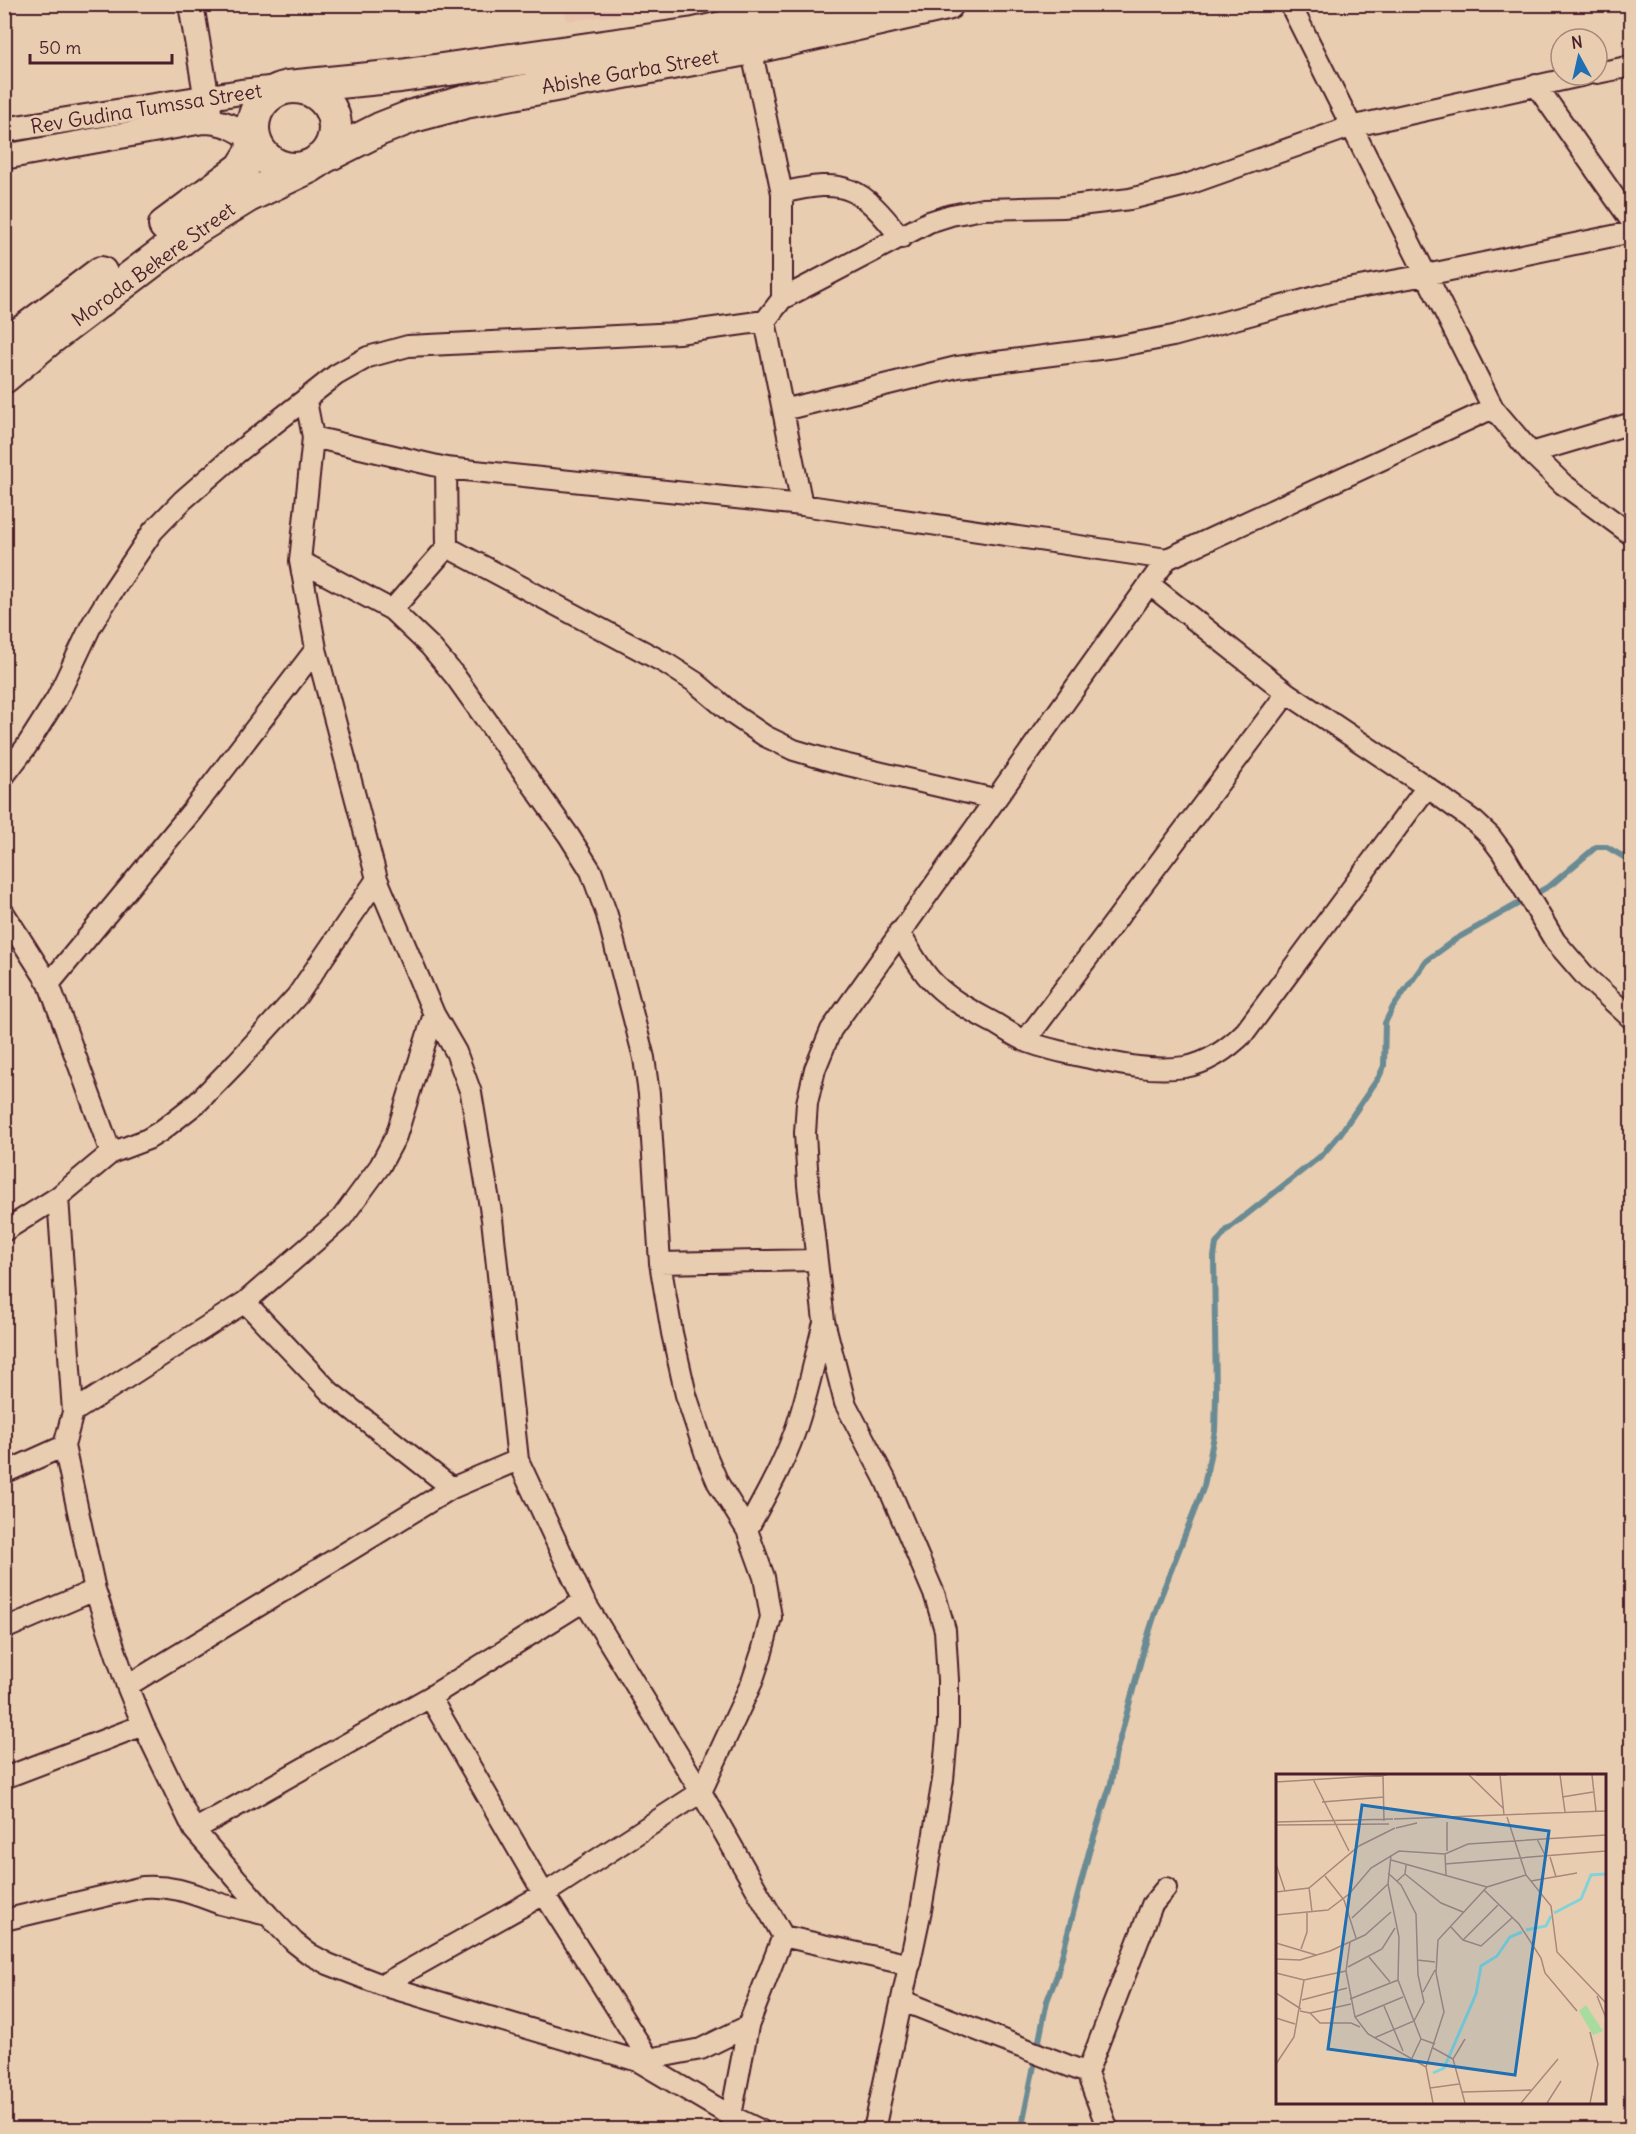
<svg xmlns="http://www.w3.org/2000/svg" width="1636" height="2134" font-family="Delius,sans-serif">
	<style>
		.built { fill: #e7c2ad }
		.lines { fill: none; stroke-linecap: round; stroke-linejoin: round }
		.stream { stroke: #6b8b93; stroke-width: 6 }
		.minor-casing { stroke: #4a1f2b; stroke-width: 24 }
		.tertiary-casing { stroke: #4a1f2b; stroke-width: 28 }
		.trunk-casing { stroke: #4a1f2b; stroke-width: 36 }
		.minor { stroke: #e9cdb0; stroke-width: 20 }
		.tertiary { stroke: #e9cdb0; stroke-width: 24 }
		.trunk { stroke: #e9cdb0; stroke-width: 32 }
		.labels { text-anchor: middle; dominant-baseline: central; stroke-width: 5; stroke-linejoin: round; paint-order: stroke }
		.street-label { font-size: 20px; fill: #4a1f2b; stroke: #e9cdb0 }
		.inset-river { fill: none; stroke: #81d3d9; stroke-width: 3 }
		.inset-road { fill: none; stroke: #a9877b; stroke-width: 1.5 }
		.view { fill: #1f6fb2; fill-opacity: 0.15; stroke: #1f6fb2; stroke-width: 3 }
		.inset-edge { fill: none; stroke: #4a1f2b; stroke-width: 3 }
	</style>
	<rect width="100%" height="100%" fill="#e9cdb0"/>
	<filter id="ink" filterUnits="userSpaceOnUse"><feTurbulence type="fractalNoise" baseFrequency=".0167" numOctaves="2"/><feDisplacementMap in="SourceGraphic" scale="12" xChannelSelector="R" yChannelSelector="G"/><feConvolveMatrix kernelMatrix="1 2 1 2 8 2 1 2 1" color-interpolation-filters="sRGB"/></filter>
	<g filter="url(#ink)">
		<path class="built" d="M 564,5 L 564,4 L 705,5 L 567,21 Z"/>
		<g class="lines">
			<path class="stream" d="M 1021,2130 L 1047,2001 L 1057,1975 L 1089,1852 L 1111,1783 L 1115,1757 L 1145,1645 L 1159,1601 L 1204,1486 L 1215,1431 L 1216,1395 L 1214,1257 L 1216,1244 L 1227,1230 L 1322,1155 L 1340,1134 L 1379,1077 L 1384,1066 L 1385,1023 L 1393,1007 L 1426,961 L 1456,939 L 1551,885 L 1596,847 L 1607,847 L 1632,862"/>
			<g class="minor-casing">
				<path id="minor" d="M 1290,4 L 1493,408 L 1531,453 L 1563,484 L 1632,535
					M 751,48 L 782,193 L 782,299
					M 1597,73 L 1632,66
					M 1536,85 L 1632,222
					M 782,193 C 846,177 861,187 901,238
					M 765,321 L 802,505
					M 306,401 L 313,437 L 300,561 L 316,649 L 377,879 L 434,1014 L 456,1052 L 471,1093 L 492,1219 L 518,1460 L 584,1601 L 701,1792 L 783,1936 L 910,1965
					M 783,410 L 957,367 L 1115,347 L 1173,336 L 1337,291 L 1426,275 L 1632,232
					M 313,437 L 446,468 L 802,505 L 1167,559
					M 1531,453 L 1632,423
					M 447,547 L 667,664 L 695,682 L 734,715 L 765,736 L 794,750 L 835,762 L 994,799
					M 300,561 L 392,610 L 430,646 L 455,676 L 569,836 L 591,871 L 607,915 L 644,1058 L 649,1094 L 660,1263 L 672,1333 L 686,1395 L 706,1455 L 718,1483 L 747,1530 L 764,1577 L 771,1617 L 762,1652 L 752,1682 L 701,1792 L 544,1894 L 382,1985
					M 1149,584 L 1287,693 L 1427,787 L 1475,822 L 1490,836 L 1502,852 L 1555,941 L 1586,977 L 1632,1019
					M 392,610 L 447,547 L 446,468
					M 4,776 L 26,747 L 57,698 L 91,626 L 110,595 L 153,531 L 183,500 L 237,453 L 336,375 L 368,357 L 408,346 L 678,333 L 765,321 L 782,299 L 929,222 L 951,215 L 983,209 L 1063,207 L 1130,199 L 1186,185 L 1350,127 L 1585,75
					M 4,913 L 49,984 L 111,1153
					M 899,932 C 908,948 917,964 929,978 C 947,999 972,1011 996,1024 C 1006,1030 1017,1038 1028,1042 C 1047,1049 1066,1053 1085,1057 C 1118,1064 1151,1072 1185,1067 C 1209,1063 1229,1048 1246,1031 L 1427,787
					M 49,984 L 192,811 L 316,649
					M 1025,1041 L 1287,693
					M 58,1197 L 73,1412 L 64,1446 L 95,1590 L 127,1686 L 143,1725 L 194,1830 L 268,1915 L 294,1942 L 308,1953 L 328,1964 L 382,1985 L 638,2061 L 731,2116 L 760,2130
					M 4,1231 L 58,1197 L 111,1153 L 148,1139 L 161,1131 L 198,1102 L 237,1062 L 297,996 L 377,879
					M 660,1263 L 816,1260
					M 245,1302 L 330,1392 L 452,1488
					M 73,1412 L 245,1302 L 341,1219 L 380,1166 L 396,1136 L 434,1014
					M 4,1473 L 64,1446
					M 747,1530 C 764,1498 782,1467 794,1434 C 807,1399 814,1362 823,1326
					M 4,1629 L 95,1590
					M 127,1686 L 452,1488 L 518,1460
					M 430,1697 L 544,1894 L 649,2059
					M 4,1778 L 143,1725
					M 194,1830 L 430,1697 L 584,1601
					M 4,1920 L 143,1887 C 174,1885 193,1894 221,1904 C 236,1908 252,1911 268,1915
					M 903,2001 L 1087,2073
					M 638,2061 L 701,2049 L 748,2026
					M 731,2116 L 748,2026 L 783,1936
					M 874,2130 L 921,1910 L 943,1780 L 948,1724 L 948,1680 L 945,1630 L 935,1596 L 885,1479 L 845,1403 L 824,1321 L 808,1185 L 805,1133 L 807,1103 L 815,1069 L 831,1030 L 1167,559 L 1493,408
					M 1108,2130 L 1087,2073 L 1152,1905 L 1166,1888"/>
			</g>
			<g class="tertiary-casing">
				<path id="tertiary" d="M 191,4 L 209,112
					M 4,130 L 241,92 L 288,87
					M 4,157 L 203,121 C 224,121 236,128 253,139"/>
			</g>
			<g class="trunk-casing">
				<path id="trunk" d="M253 128a41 41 0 1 1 82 0a41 41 0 1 1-82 0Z
					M 288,87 L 400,76 L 694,34 L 830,4
					M 320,159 L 380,129 L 413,116 L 465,102 L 751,48 L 947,4
					M 165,225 L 242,168 L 252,152 L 253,139
					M 4,346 L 101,273
					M 4,377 L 48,340 L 196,228 L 248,196 L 311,166"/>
			</g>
			<use href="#minor" class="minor"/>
			<use href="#tertiary" class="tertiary"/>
			<use href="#trunk" class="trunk"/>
		</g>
	</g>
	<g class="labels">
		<g class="street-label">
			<text transform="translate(630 71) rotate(-10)">Abishe Garba Street</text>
			<text transform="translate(146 108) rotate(-9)">Rev Gudina Tumssa Street</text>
			<text transform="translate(153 264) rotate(-36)">Moroda Bekere Street</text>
		</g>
	</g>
	<g transform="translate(1276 1774)">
		<rect width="330" height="330" fill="#e9cdb0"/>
		<path d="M 310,231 L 327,257 L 317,261 L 303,237 Z" fill="#a8dc9e"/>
		<path class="inset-river" d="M 278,139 L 305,125 L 315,101 L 330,100M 250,156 L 270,152 L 275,142M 157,299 L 168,294 L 200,220 L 205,192 L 221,182 L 234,163 L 246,158"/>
		<path class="inset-road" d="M 107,1 L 108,47M 193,1 L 227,34M 200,1 L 231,1M 224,1 L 228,41M 284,1 L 289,38M 316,1 L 320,37M 37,5 L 73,77M 0,8 L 111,1M 286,23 L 317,18M 46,28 L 108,23M 231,43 L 250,101 L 275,132 L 281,178 L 330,229M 118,45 L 330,37M 0,48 L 117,45M 0,51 L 113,50M 120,54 L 141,49M 261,65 L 270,83M 171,77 L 171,48M 169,80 L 170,101M 115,81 L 112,110 L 123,163 L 122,206 L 145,265 L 159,270M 274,83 L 280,103M 115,86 L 211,113M 0,90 L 9,117M 169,90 L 330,77M 129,100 L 165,129 L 187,138M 49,102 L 68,126 L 80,164M 121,107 L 129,100 L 130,91M 255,107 L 301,99M 33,113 L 36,138M 208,116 L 243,150 L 265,184 L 269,199 L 301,237M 0,118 L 33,114 L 83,72 L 119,54M 0,141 L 52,136 L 73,120 L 95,94 L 123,77 L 169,80 L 192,70 L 330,61M 76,144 L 112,110M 174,152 L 187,166 L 205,172 L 237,143M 187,166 L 222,131M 74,168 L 70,197 L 79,243 L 92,260 L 150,293M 0,169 L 40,181M 25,175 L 31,158 L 31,139M 93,183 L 114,208M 0,185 L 24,186 L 54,177 L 89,161 L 115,138M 141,186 L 159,188M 72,193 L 106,175 L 119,154M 0,199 L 28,206 L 70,197M 147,218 L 159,196M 0,219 L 25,235M 321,222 L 330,244M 74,225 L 122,206M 26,226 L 71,214M 108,232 L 127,277M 24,237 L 34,239 L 75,230M 34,239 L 44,249 L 75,249 L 84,253M 79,243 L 127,223M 0,244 L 19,250M 314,258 L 322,290 L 314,329M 98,264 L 138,247 L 148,228 L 142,201 L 140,140 L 125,111 L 112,99M 157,274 L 177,285M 136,284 L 145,265M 0,290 L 18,263 L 28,206M 154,314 L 183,310M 186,318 L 255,316M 157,329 L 150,293 L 168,238 L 160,199 L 162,166 L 211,113 L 250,101M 189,329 L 177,285 L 189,265M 245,329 L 282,285M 271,329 L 285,307"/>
		<path class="view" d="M 86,31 L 273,57 L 239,301 L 52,275 Z"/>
		<rect width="330" height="330" class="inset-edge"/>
	</g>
	<rect width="1636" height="2134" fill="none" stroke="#e9cdb0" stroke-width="24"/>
	<rect x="12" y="12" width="1612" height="2110" fill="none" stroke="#4a1f2b" stroke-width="2" filter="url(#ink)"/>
	<g transform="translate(1579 57) rotate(352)"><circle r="28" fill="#e9cdb0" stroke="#a9877b" stroke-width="1.5"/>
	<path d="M0-4.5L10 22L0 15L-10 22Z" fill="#1f6fb2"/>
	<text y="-9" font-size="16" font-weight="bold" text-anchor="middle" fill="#4a1f2b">N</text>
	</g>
	<path d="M30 54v9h142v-9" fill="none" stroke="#4a1f2b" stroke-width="3"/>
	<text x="39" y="54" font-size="18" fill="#4a1f2b" stroke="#e9cdb0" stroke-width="4.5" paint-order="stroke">50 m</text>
</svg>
